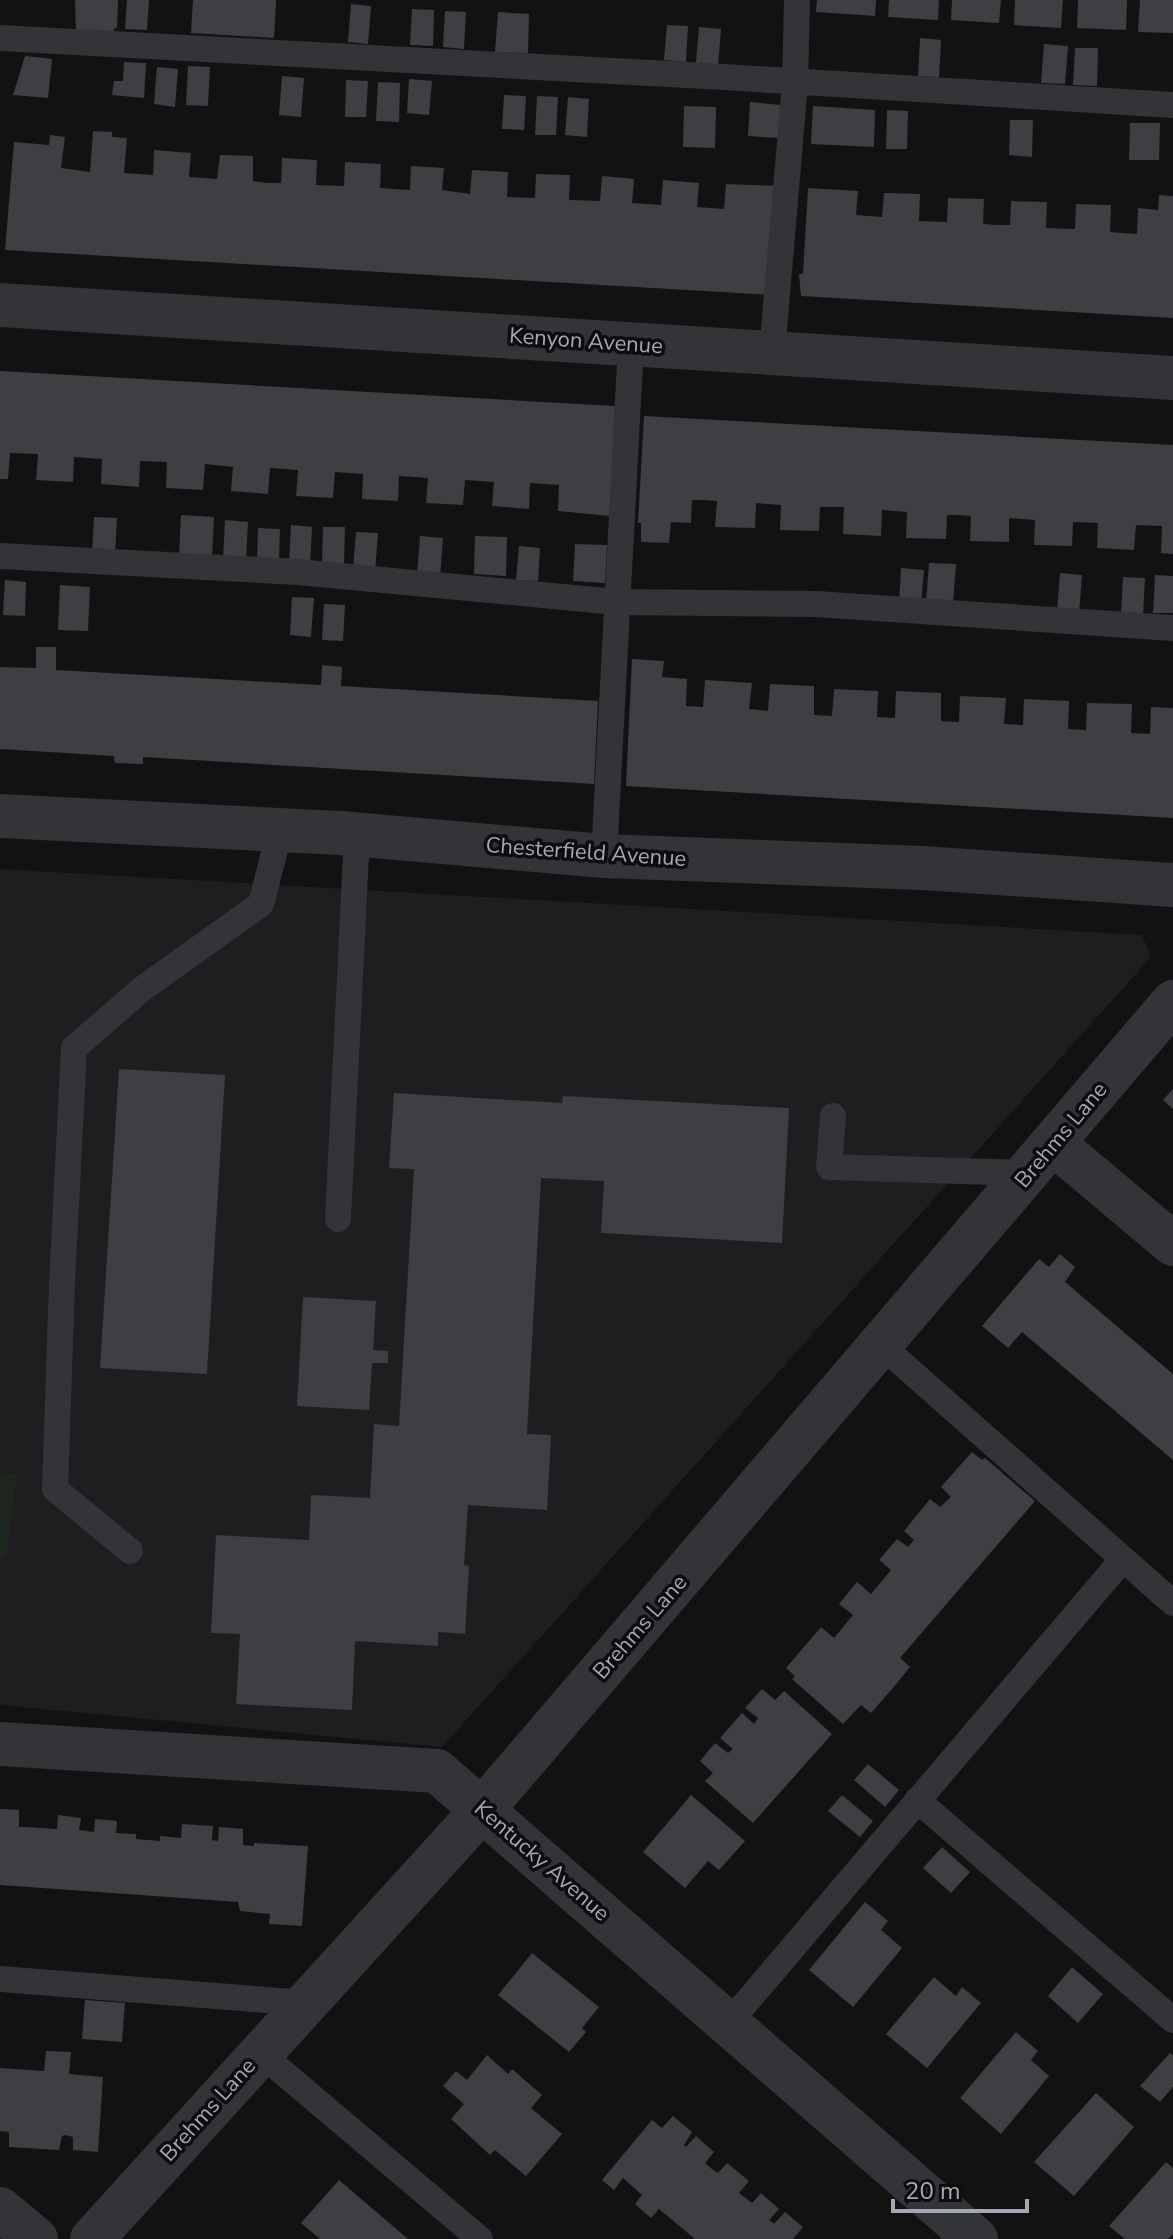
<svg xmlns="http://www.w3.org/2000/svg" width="1173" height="2239" font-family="'Nunito Sans',sans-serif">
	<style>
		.built { fill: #1e1e20 }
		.green { fill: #1e2620 }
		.building { fill: #3e3f43 }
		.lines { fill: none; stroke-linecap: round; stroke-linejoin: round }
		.service { stroke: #333438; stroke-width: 26 }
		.minor { stroke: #333438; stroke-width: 44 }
		.labels { text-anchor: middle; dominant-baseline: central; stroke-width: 7; stroke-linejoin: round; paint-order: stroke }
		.street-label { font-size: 22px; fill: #a4a8b4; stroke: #0d0d0e }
	</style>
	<rect width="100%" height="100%" fill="#121213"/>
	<path class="built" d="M 0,869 L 1142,935 L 1151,957 L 442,1747 L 0,1705 Z"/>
	<path class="green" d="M 0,1473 L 17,1474 L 7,1555 L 0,1562 Z"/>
	<path class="building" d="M 75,0 L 118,0 L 117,28 L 114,28 L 114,31 L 76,30 Z
		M 127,0 L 149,0 L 147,30 L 125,29 Z
		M 193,0 L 276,0 L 274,38 L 191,33 Z
		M 817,0 L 876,0 L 875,16 L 816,12 Z
		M 889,0 L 939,0 L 938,20 L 888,17 Z
		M 952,0 L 1001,0 L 999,23 L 951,20 Z
		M 1015,0 L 1063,0 L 1061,28 L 1014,25 Z
		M 1078,0 L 1127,0 L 1126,30 L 1077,28 Z
		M 1140,0 L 1173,0 L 1173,33 L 1138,32 Z
		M 351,4 L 371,6 L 368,44 L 348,42 Z
		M 412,9 L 434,10 L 433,46 L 410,45 Z
		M 445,11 L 466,12 L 464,49 L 443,47 Z
		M 498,12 L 529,14 L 528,53 L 495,52 Z
		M 667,25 L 688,26 L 686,62 L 664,60 Z
		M 699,27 L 721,29 L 718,65 L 696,63 Z
		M 920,38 L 941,40 L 939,77 L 918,76 Z
		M 1044,44 L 1068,46 L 1065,84 L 1041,83 Z
		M 1075,48 L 1098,48 L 1097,86 L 1073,85 Z
		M 25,56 L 52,59 L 48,98 L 13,95 Z
		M 124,62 L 146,63 L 144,98 L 112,95 L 114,81 L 123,81 Z
		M 188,66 L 210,67 L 208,106 L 186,105 Z
		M 157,67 L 178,69 L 175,107 L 154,104 Z
		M 282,76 L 304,78 L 301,117 L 279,115 Z
		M 409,79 L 432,81 L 429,115 L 407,113 Z
		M 346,80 L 368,81 L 366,117 L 345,117 Z
		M 378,82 L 400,83 L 399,122 L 376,121 Z
		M 504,95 L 526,96 L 524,130 L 502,129 Z
		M 537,96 L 558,97 L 556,135 L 535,135 Z
		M 568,97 L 589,99 L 587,137 L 565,135 Z
		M 750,102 L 781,105 L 779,138 L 748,136 Z
		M 684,106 L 716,107 L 715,148 L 683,147 Z
		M 813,106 L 875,110 L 874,147 L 811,144 Z
		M 887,110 L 908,111 L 907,149 L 886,149 Z
		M 1010,120 L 1033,120 L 1032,157 L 1009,155 Z
		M 1130,123 L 1160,123 L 1159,160 L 1129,160 Z
		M 93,131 L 112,132 L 112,137 L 127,138 L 124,173 L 153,175 L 154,150 L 191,153 L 189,177 L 217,179 L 220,155 L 253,156 L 253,181 L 267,183 L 281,183 L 282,158 L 317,160 L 316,185 L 344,186 L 345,162 L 381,164 L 380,188 L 393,189 L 410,190 L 411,166 L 444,168 L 442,190 L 470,194 L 472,170 L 508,172 L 507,197 L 535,198 L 536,174 L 570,175 L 569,200 L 600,201 L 602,176 L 634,179 L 632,203 L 661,205 L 663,180 L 699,183 L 697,207 L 711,208 L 724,209 L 726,184 L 779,186 L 772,295 L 5,250 L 14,142 L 49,145 L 50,135 L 65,137 L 61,168 L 90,172 Z
		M 808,188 L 858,191 L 856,215 L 882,217 L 884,193 L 920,194 L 919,221 L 947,222 L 948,198 L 984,199 L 983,224 L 997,225 L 1010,225 L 1011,201 L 1047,202 L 1046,228 L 1075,229 L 1076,204 L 1111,205 L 1110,232 L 1137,234 L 1138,208 L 1158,210 L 1159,195 L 1173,196 L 1173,318 L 801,296 L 799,274 L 803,274 Z
		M 0,371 L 615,406 L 610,516 L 558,511 L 559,485 L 545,484 L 530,483 L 529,509 L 492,506 L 494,482 L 465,480 L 463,505 L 426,503 L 428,478 L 414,477 L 399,476 L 398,501 L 362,499 L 363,474 L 335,472 L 333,498 L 296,496 L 298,470 L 270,468 L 268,494 L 231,491 L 233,467 L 205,464 L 203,490 L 166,488 L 167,462 L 140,461 L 139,487 L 101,484 L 102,459 L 74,457 L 73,482 L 36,480 L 38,454 L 10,453 L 8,479 L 0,479 Z
		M 644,416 L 1173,445 L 1173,554 L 1161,553 L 1162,526 L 1136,525 L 1134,550 L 1097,548 L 1098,523 L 1073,522 L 1072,546 L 1034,545 L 1035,520 L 1009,518 L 1009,542 L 970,541 L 971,516 L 958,515 L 947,515 L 946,539 L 906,538 L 907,512 L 882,510 L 881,536 L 843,534 L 844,507 L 820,507 L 819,531 L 780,530 L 781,505 L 756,503 L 755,528 L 715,527 L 717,501 L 705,500 L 692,500 L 691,523 L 671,522 L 669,543 L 641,542 L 641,523 L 638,523 Z
		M 181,515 L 214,517 L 212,558 L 179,556 Z
		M 94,517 L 117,518 L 115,553 L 92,552 Z
		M 225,520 L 248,522 L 246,561 L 223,560 Z
		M 291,525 L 312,527 L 310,565 L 289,563 Z
		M 323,527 L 345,527 L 344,565 L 322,565 Z
		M 258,528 L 280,529 L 279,563 L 257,562 Z
		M 356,532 L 378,533 L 375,572 L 353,570 Z
		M 420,536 L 443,538 L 440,577 L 417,575 Z
		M 475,536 L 507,537 L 506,576 L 474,574 Z
		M 575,544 L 607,545 L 605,583 L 573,581 Z
		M 519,546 L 540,548 L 538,581 L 516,580 Z
		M 929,563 L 956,564 L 953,604 L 926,603 Z
		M 901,568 L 924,570 L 921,604 L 899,602 Z
		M 1060,573 L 1082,575 L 1079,613 L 1057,611 Z
		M 1155,575 L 1173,576 L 1173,613 L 1153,613 Z
		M 1123,577 L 1145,578 L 1143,616 L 1121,615 Z
		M 5,580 L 26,582 L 25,616 L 3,615 Z
		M 60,585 L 90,587 L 88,631 L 58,630 Z
		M 292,597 L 314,598 L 311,637 L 290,635 Z
		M 324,604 L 345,605 L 343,641 L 322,640 Z
		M 36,647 L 56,647 L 56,670 L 321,685 L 322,665 L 342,667 L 341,686 L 598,701 L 594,784 L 143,757 L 143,764 L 115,763 L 114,756 L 0,749 L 0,667 L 36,668 Z
		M 632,659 L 664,661 L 662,677 L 687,679 L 686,706 L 703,707 L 705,680 L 752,683 L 749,709 L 768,711 L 770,684 L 814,686 L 814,715 L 832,716 L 834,689 L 878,691 L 877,717 L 895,718 L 896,691 L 941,693 L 941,721 L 959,722 L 960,696 L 1006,698 L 1004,724 L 1023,725 L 1024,699 L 1069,701 L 1068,729 L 1086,730 L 1087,703 L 1132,704 L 1131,733 L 1150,734 L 1151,707 L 1173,708 L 1173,818 L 626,786 Z
		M 119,1069 L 225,1075 L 207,1374 L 100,1368 Z
		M 1173,1089 L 1173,1109 L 1163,1100 Z
		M 394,1093 L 562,1103 L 563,1096 L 789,1108 L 782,1243 L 601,1233 L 604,1181 L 541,1178 L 527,1434 L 551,1435 L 547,1510 L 468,1505 L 464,1565 L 469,1566 L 465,1634 L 438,1632 L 438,1646 L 355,1641 L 352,1710 L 236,1704 L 240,1634 L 211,1633 L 216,1535 L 309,1540 L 311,1495 L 370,1498 L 374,1424 L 399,1426 L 414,1169 L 389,1168 Z
		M 1060,1254 L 1075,1267 L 1065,1282 L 1173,1374 L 1173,1460 L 1022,1332 L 1008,1348 L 982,1326 L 1039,1259 L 1049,1267 Z
		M 303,1297 L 376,1301 L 373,1350 L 388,1351 L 388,1363 L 372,1363 L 369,1410 L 297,1406 Z
		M 972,1452 L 982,1460 L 985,1458 L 1035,1501 L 900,1658 L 910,1667 L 892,1689 L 871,1713 L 861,1705 L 843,1724 L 792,1679 L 795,1676 L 786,1668 L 821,1627 L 834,1638 L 853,1615 L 839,1604 L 857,1582 L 871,1594 L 891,1570 L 879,1560 L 897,1539 L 908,1547 L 914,1540 L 904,1531 L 930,1499 L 940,1507 L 951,1497 L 941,1487 Z
		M 762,1689 L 775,1700 L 784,1691 L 832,1734 L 753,1823 L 705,1781 L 713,1773 L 700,1761 L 715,1743 L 728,1753 L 733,1749 L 720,1738 L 742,1713 L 754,1724 L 758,1718 L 745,1708 Z
		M 868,1764 L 899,1790 L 885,1807 L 854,1780 Z
		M 691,1795 L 745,1841 L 719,1870 L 708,1861 L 685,1888 L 643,1852 Z
		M 842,1795 L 873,1821 L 860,1837 L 828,1811 Z
		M 0,1809 L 19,1810 L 19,1827 L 24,1827 L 57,1829 L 58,1815 L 81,1818 L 79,1830 L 94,1832 L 95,1819 L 117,1821 L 116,1833 L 136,1834 L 136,1839 L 160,1841 L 160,1836 L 181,1838 L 182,1824 L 213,1826 L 212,1840 L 218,1841 L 219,1827 L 243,1829 L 243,1845 L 254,1846 L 254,1843 L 308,1846 L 302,1926 L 269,1924 L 270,1914 L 240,1911 L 238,1902 L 0,1885 Z
		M 942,1847 L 970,1872 L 951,1893 L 923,1868 Z
		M 865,1902 L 888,1921 L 881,1930 L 902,1948 L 853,2007 L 809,1970 Z
		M 532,1953 L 599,2007 L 582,2028 L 586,2032 L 569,2052 L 498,1995 Z
		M 1072,1967 L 1103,1994 L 1078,2023 L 1048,1996 Z
		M 934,1977 L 956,1996 L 962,1987 L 981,2003 L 927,2068 L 886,2034 Z
		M 85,2000 L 125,2003 L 122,2042 L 82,2039 Z
		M 1016,2032 L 1038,2051 L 1031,2060 L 1049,2076 L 1001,2134 L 960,2098 Z
		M 46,2051 L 71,2052 L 69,2074 L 103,2077 L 98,2152 L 73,2150 L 73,2137 L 65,2135 L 62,2136 L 59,2150 L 9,2147 L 9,2132 L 0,2131 L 0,2068 L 44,2071 Z
		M 1170,2053 L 1173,2055 L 1173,2087 L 1160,2102 L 1140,2086 Z
		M 487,2055 L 508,2074 L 512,2069 L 542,2095 L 531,2108 L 562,2134 L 526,2176 L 495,2150 L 490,2155 L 451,2119 L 464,2104 L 443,2086 L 456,2071 L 467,2080 Z
		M 1096,2093 L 1134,2127 L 1074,2196 L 1034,2162 Z
		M 673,2116 L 692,2132 L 684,2145 L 686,2147 L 696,2136 L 714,2152 L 705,2163 L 713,2170 L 718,2173 L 727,2163 L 749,2181 L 739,2193 L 743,2196 L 752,2203 L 761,2193 L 779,2209 L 769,2220 L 773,2223 L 774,2224 L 785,2212 L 803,2227 L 793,2239 L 695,2239 L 659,2209 L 651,2218 L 635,2204 L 642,2195 L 623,2178 L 614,2190 L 602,2180 L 652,2120 L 662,2128 Z
		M 1166,2162 L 1173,2168 L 1173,2234 L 1168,2239 L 1125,2239 L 1109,2226 Z
		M 339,2180 L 408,2239 L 320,2239 L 301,2223 Z"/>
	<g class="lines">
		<path class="service" d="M 0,38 L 724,77 L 1173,105
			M 772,353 L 795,83 L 797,0
			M 0,556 L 298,572 L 616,602 L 816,604 L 1173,628
			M 604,856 L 631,344
			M 833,1116 L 829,1167 L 1029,1173
			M 338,1219 L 357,835
			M 881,1345 L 1173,1603
			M 130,1551 L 55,1489 L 62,1283 L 74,1048 L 142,989 L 261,904 L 280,830
			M 917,1800 L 1173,2020
			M 0,1979 L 305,2003
			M 727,2025 L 1123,1559
			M 260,2053 L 480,2239"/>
		<path class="minor" d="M 0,305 L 1173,378
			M 0,816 L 340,833 L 604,856 L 923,868 L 1173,885
			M 1054,1144 L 1173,1244
			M 0,1744 L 437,1771 L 976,2239
			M 0,2209 L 36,2239
			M 92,2239 L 483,1809 L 1173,1002"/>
	</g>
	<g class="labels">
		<g class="street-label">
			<text transform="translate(586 341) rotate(4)">Kenyon Avenue</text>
			<text transform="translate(586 852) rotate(4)">Chesterfield Avenue</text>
			<text transform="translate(1061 1135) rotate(-50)">Brehms Lane</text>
			<text transform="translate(640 1627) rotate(-49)">Brehms Lane</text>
			<text transform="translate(542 1861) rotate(41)">Kentucky Avenue</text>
			<text transform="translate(208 2110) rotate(-48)">Brehms Lane</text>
		</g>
	</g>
	<path d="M893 2199v12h134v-12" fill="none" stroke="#a4a8b4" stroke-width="4"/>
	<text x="905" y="2199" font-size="24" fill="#a4a8b4" stroke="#0d0d0e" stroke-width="6" paint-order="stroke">20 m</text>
</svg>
